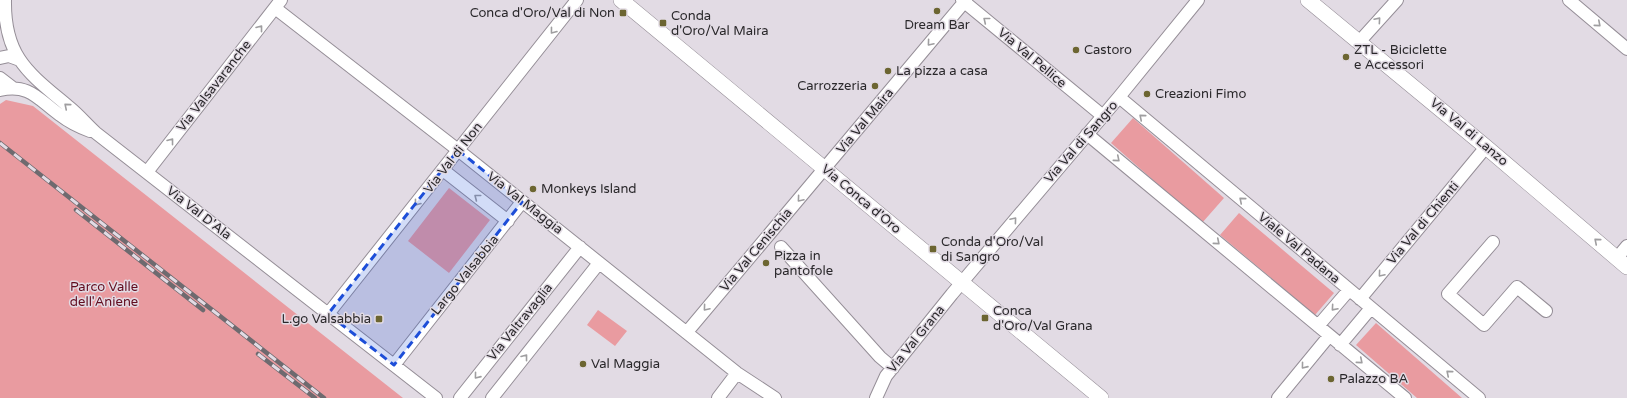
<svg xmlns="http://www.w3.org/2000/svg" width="1627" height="398" font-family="'Varela Round',sans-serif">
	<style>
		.green { fill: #e99ba0 }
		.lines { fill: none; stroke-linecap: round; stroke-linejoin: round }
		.minor-casing { stroke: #958e97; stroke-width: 14 }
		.tertiary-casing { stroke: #958e97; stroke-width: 16 }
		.minor { stroke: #fff; stroke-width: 12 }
		.tertiary { stroke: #fff; stroke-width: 15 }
		.rail-casing { stroke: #6e6a6f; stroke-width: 4.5 }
		.rail { stroke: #e2dbe4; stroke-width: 3; stroke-dasharray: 9; stroke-linecap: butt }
		.oneway { stroke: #9f9ea0 }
		.marked { fill: #1d4ed8; fill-opacity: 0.2; stroke: #1d4ed8; stroke-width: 3; stroke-dasharray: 8 5; stroke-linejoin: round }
		.poi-dot { fill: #6c6531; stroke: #e2dbe4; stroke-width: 1.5 }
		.labels { text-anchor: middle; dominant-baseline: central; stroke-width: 3; stroke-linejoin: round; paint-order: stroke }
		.poi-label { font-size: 13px; fill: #2a282b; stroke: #e2dbe4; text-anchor: start }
		.street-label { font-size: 13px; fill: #2a282b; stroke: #e2dbe4 }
		.park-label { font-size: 13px; fill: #620c1f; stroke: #e2dbe4 }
	</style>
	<rect width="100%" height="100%" fill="#e2dbe4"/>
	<path class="green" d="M 6,100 L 33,106 L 403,398 L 0,398 L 0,104 Z
		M 1133,118 L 1224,198 L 1202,223 L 1111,143 Z
		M 449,188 L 490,220 L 449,273 L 408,241 Z
		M 1239,213 L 1334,293 L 1315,315 L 1220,235 Z
		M 598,310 L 627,331 L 615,346 L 587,325 Z
		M 1376,323 L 1462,398 L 1417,398 L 1356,345 Z"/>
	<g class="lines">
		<g class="minor-casing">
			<path id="minor" d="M 5,0 C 4,58 30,74 69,107 C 79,115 87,125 96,133 L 436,398
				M 962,0 L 1103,116
				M 1569,0 L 1627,49
				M 275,8 L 458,150 L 737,373 L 775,398
				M 1359,42 L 1397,0
				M 0,58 L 9,56 L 20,60
				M 0,78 L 13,88
				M 0,90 C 29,83 39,100 60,115 C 69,122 79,127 90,131
				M 1119,97 L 1479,398
				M 1087,134 L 1405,398
				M 443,170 L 508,221
				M 147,172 L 281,0
				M 1493,242 L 1448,294 L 1484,325 L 1517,287 L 1546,311
				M 781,247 L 880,357 L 893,368
				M 1617,258 L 1627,246
				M 1360,299 L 1486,147
				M 328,314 L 577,0
				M 1318,326 L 1349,290
				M 687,332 L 966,0
				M 1340,345 L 1371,308
				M 394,365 L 522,202
				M 460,398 L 580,247
				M 492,398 L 599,263
				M 718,398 L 737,373
				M 876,398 L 886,376 L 952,294 L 1119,97 L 1198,0
				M 1278,398 L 1329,336"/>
		</g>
		<g class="tertiary-casing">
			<path id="tertiary" d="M 621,0 L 1101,398
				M 1308,0 L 1486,147 L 1627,267"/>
		</g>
		<use href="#minor" class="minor"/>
		<use href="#tertiary" class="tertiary"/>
		<g class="rail-casing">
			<path id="rail" d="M 0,143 L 324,398
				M 76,210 L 203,310
				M 258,354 L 315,398"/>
		</g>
		<use href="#rail" class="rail"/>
	</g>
	<defs><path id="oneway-chevron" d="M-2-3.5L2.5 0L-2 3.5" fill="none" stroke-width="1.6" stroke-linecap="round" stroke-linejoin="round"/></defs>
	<g class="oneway">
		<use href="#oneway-chevron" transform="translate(986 20) rotate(-141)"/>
		<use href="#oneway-chevron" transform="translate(1378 20) rotate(-49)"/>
		<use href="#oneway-chevron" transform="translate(1598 24) rotate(41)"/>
		<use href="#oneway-chevron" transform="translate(260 28) rotate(-52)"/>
		<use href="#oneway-chevron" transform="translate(553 31) rotate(128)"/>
		<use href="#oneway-chevron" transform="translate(930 43) rotate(130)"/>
		<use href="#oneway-chevron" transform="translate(67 106) rotate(-140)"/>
		<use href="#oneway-chevron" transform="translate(1142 117) rotate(-140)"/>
		<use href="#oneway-chevron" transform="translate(171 141) rotate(-52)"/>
		<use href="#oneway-chevron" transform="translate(1117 159) rotate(40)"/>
		<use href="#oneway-chevron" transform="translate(477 197) rotate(-142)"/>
		<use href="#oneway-chevron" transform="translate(800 199) rotate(130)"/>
		<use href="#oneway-chevron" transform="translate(1242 200) rotate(-140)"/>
		<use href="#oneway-chevron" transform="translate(417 203) rotate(128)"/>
		<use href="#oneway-chevron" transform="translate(1014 220) rotate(-50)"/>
		<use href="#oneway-chevron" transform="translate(1597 241) rotate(-140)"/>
		<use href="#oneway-chevron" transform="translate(1217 242) rotate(40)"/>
		<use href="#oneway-chevron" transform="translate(1381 274) rotate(130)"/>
		<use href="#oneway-chevron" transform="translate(706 308) rotate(130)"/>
		<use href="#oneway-chevron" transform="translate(1334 308) rotate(131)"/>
		<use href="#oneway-chevron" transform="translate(525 357) rotate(-52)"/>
		<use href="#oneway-chevron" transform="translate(1360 361) rotate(40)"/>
		<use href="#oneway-chevron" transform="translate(1304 366) rotate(129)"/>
		<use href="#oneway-chevron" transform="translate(1449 373) rotate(-140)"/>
		<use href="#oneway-chevron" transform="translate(477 376) rotate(129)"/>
	</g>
	<path class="marked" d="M 458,150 L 522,202 L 394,365 L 328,314 Z"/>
	<g class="poi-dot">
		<circle cx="937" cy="11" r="4"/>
		<rect x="619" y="9" width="8" height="8" rx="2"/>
		<rect x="659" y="19" width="8" height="8" rx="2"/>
		<circle cx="1076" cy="50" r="4"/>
		<circle cx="1346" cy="57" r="4"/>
		<circle cx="888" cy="71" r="4"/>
		<circle cx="875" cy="86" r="4"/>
		<circle cx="1147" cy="94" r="4"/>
		<circle cx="533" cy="189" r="4"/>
		<rect x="929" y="245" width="8" height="8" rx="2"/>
		<circle cx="766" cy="263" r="4"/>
		<rect x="981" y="314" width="8" height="8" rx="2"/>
		<rect x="375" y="315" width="8" height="8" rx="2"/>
		<circle cx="583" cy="364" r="4"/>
		<circle cx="1331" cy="379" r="4"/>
	</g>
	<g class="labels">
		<g class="poi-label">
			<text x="615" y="13" text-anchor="end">Conca d'Oro/Val di Non</text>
			<text x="671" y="16">Conda<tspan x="671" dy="15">d'Oro/Val Maira</tspan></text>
			<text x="937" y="25" text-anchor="middle">Dream Bar</text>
			<text x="1084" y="50">Castoro</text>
			<text x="1354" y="50">ZTL - Biciclette<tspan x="1354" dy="15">e Accessori</tspan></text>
			<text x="896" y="71">La pizza a casa</text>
			<text x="867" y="86" text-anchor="end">Carrozzeria</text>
			<text x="1155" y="94">Creazioni Fimo</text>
			<text x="541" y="189">Monkeys Island</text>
			<text x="941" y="242">Conda d'Oro/Val<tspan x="941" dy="15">di Sangro</tspan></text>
			<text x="774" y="256">Pizza in<tspan x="774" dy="15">pantofole</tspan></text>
			<text x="993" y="311">Conca<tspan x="993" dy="15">d'Oro/Val Grana</tspan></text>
			<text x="371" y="319" text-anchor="end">L.go Valsabbia</text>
			<text x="591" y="364">Val Maggia</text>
			<text x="1339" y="379">Palazzo BA</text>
		</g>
		<g class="street-label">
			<text transform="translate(1032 58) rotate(40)">Via Val Pellice</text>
			<text transform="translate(214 86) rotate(-52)">Via Valsavaranche</text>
			<text transform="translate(865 121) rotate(-50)">Via Val Maira</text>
			<text transform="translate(1469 132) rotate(40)">Via Val di Lanzo</text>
			<text transform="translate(1081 142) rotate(-49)">Via Val di Sangro</text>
			<text transform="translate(453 158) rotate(-52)">Via Val di Non</text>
			<text transform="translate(861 199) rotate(40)">Via Conca d'Oro</text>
			<text transform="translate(525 203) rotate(38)">Via Val Maggia</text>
			<text transform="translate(199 213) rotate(38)">Via Val D'Ala</text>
			<text transform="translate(1423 223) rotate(-50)">Via Val di Chienti</text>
			<text transform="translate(1299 248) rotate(40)">Viale Val Padana</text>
			<text transform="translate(756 250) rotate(-50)">Via Val Cenischia</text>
			<text transform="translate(465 275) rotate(-51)">Largo Valsabbia</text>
			<text transform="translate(520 322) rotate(-51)">Via Valtravaglia</text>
			<text transform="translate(916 339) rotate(-51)">Via Val Grana</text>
		</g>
		<g class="park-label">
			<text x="104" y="287">Parco Valle<tspan x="104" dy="15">dell'Aniene</tspan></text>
		</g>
	</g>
</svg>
